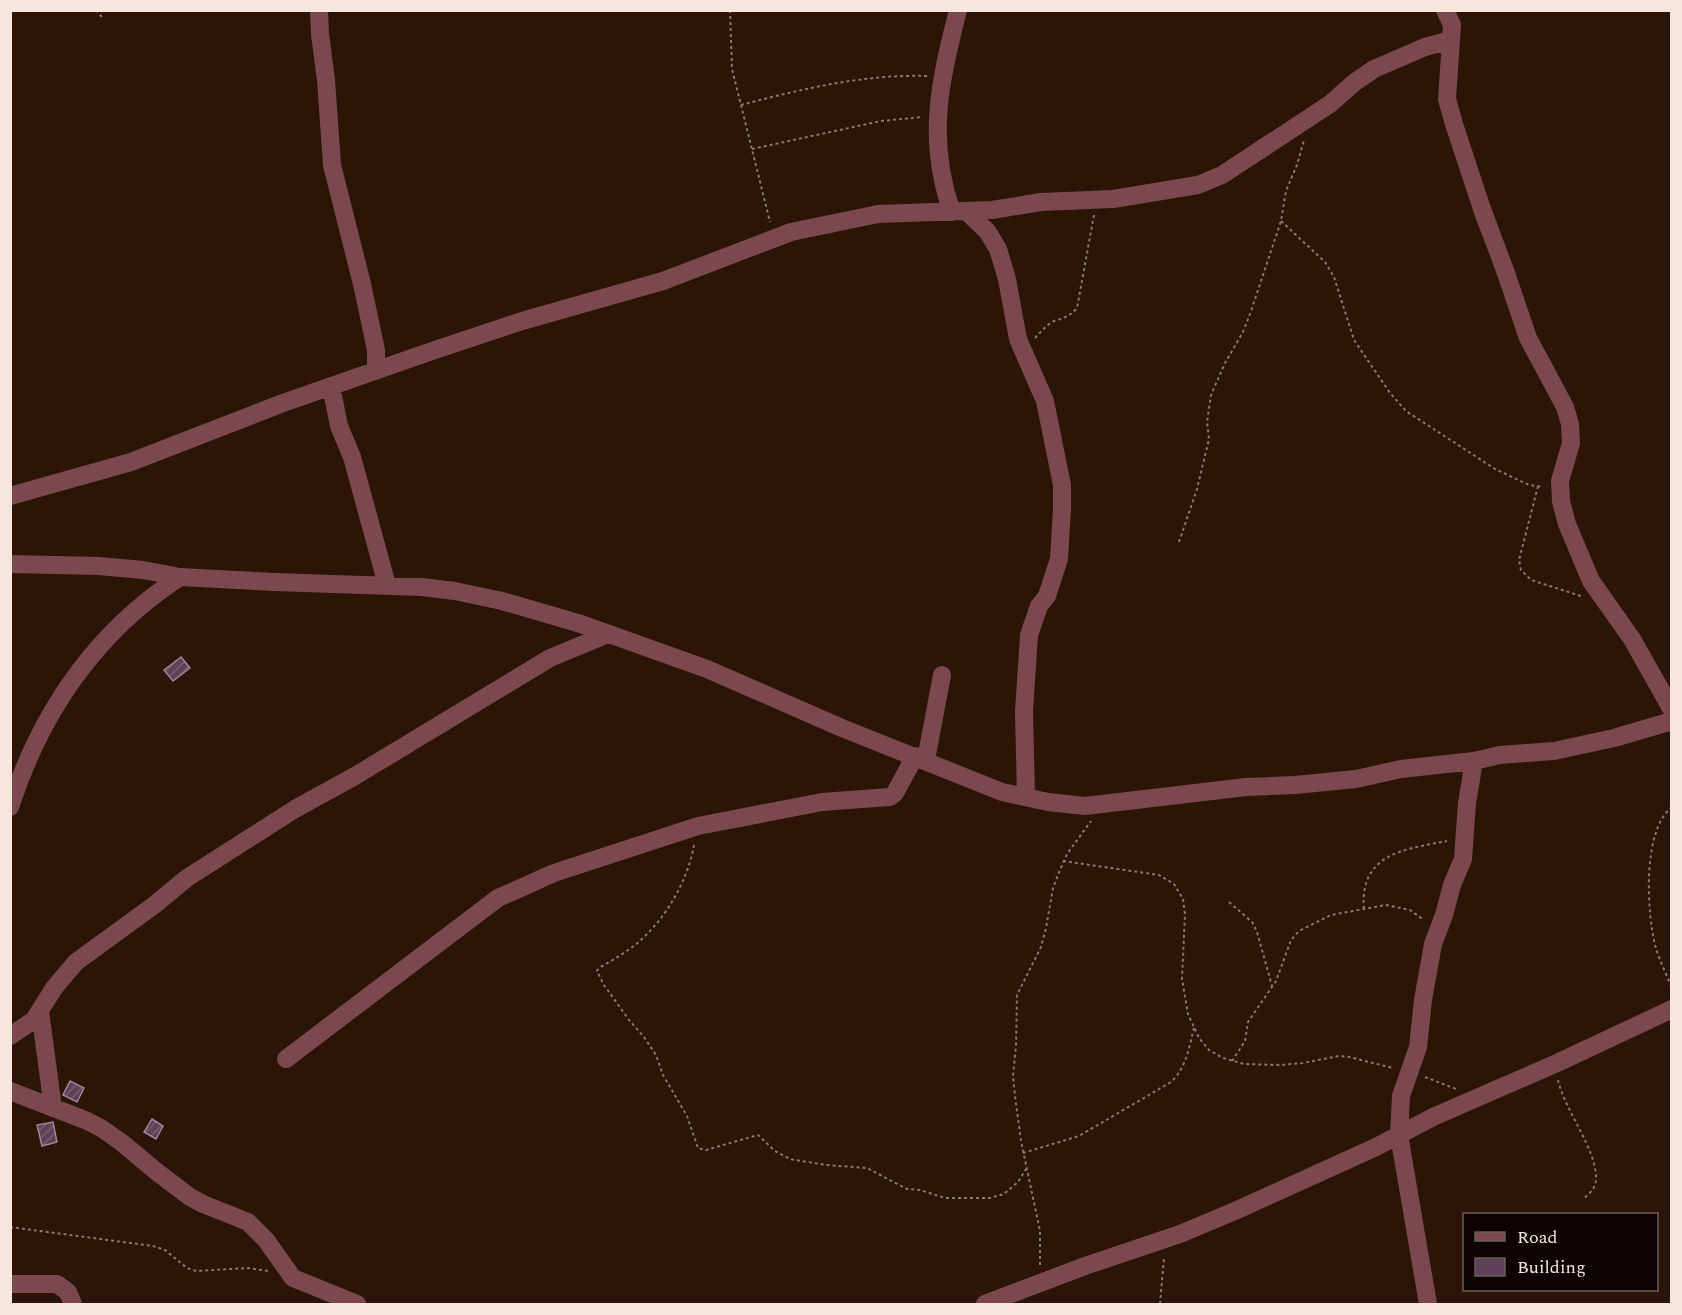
<svg xmlns="http://www.w3.org/2000/svg" width="1682" height="1315" font-family="Spectral,serif">
	<style>
		.building { fill: url(#building-hatch); stroke: #a0849a; stroke-width: 1.5 }
		.lines { fill: none; stroke-linecap: round; stroke-linejoin: round }
		.path { stroke: #8b766b; stroke-width: 2; stroke-dasharray: 3 3; stroke-linecap: butt }
		.minor { stroke: #7c484f; stroke-width: 18 }
	</style>
	<defs>
		<pattern id="building-hatch" width="6" height="6" patternUnits="userSpaceOnUse" patternTransform="scale(1.5)"><rect width="6" height="6" fill="#5c4357"/><path d="M-1 1l2-2M0 6l6-6M5 7l2-2" fill="none" stroke="#745e6f"/></pattern>
	</defs>
	<rect width="100%" height="100%" fill="#2c1407"/>
	<path class="building" d="M 181,657 L 190,668 L 173,681 L 164,670 Z
		M 70,1081 L 84,1088 L 77,1102 L 63,1095 Z
		M 152,1119 L 163,1126 L 156,1139 L 144,1132 Z
		M 53,1122 L 57,1142 L 42,1146 L 37,1125 Z"/>
	<g class="lines">
		<path class="path" d="M 96,10 L 102,17
			M 730,10 L 732,69 L 770,222
			M 741,105 C 801,89 865,74 927,76
			M 752,149 L 881,121 L 923,117
			M 1281,221 L 1325,262 L 1334,277 L 1354,340 L 1390,393 L 1406,411 L 1495,469 L 1529,485 L 1543,487
			M 1035,338 C 1041,332 1046,325 1054,321 C 1064,318 1070,316 1077,308 L 1094,215
			M 1538,486 L 1519,560 L 1521,570 L 1531,580 L 1581,596
			M 1179,542 L 1197,489 L 1209,439 L 1207,422 L 1211,395 L 1225,363 L 1243,332 L 1250,314 L 1281,221 L 1286,191 L 1297,165 L 1304,140
			M 1672,807 C 1642,830 1647,912 1655,945 C 1659,959 1666,974 1672,988
			M 694,845 C 688,879 668,915 642,939 C 629,951 614,959 599,968 L 597,971 L 604,985 L 629,1020 L 644,1037 L 656,1055 L 663,1075 L 687,1116 L 698,1148 L 706,1150 L 758,1135 L 775,1151 L 790,1159 L 826,1165 L 867,1168 L 907,1189 L 920,1190 L 945,1198 L 990,1198 L 1004,1194 L 1018,1182 L 1026,1169
			M 1063,861 L 1159,875 L 1174,884 L 1183,899 L 1185,914 L 1182,979 L 1188,1014 L 1199,1038 L 1209,1050 L 1223,1058 L 1244,1064 L 1281,1065 L 1303,1063 L 1339,1056 L 1349,1057 L 1393,1068
			M 1229,902 L 1252,922 L 1257,932 L 1272,986
			M 1364,909 C 1359,853 1406,849 1447,841
			M 1232,1061 L 1245,1041 L 1248,1022 L 1276,981 L 1291,940 L 1299,931 L 1331,915 L 1386,905 L 1410,910 L 1424,920
			M 1425,1077 L 1456,1089
			M 1558,1080 C 1565,1111 1596,1148 1596,1178 C 1596,1187 1591,1193 1584,1198
			M 1023,1153 L 1079,1136 L 1171,1082 C 1186,1068 1189,1048 1194,1028
			M 10,1227 L 153,1246 L 165,1250 L 187,1268 L 196,1271 L 248,1268 L 268,1271
			M 1040,1265 L 1040,1231 L 1021,1141 L 1015,1096 L 1013,1076 L 1016,1046 L 1017,995 L 1041,947 L 1046,928 L 1053,888 L 1060,870 L 1067,854 L 1091,821
			M 1160,1304 L 1164,1257"/>
		<path class="minor" d="M 319,10 L 320,34 L 326,80 L 332,165 L 362,284 L 376,350 L 376,371
			M 1445,10 L 1452,25 L 1447,99 L 1454,124 L 1482,209 L 1506,273 L 1528,338 L 1565,407 L 1570,424 L 1571,443 L 1560,481 L 1561,501 L 1567,524 L 1591,581 L 1632,639 L 1672,710
			M 966,211 L 987,231 L 998,249 L 1007,279 L 1018,339 L 1045,401 L 1062,485 L 1062,509 L 1059,559 L 1047,596 L 1039,606 L 1029,635 L 1024,711 L 1026,797
			M 952,212 C 926,139 940,82 958,10
			M 331,386 L 339,426 L 352,457 L 387,585
			M 10,496 L 131,462 L 283,403 L 432,351 L 522,321 L 663,281 L 791,232 L 878,214 L 992,210 L 1041,202 L 1113,199 L 1198,185 L 1222,175 L 1330,104 L 1355,82 L 1374,69 L 1425,47 L 1451,40
			M 10,564 L 99,566 L 143,570 L 180,577 L 275,582 L 422,587 L 455,591 L 502,601 L 581,624 L 707,669 L 842,728 L 1002,792 L 1048,802 L 1085,806 L 1246,787 L 1295,785 L 1356,779 L 1401,769 L 1474,761 L 1500,755 L 1554,751 L 1614,738 L 1672,721
			M 926,760 L 942,675
			M 10,807 C 41,712 96,632 180,577
			M 40,1011 L 53,1108
			M 10,1036 L 34,1020 L 54,988 L 76,962 L 153,906 L 187,878 L 295,809 L 355,776 L 550,658 L 608,634
			M 286,1059 L 498,898 L 554,873 L 698,826 L 822,802 L 890,797 L 895,793 L 915,756
			M 10,1091 L 85,1120 L 101,1128 L 121,1142 L 157,1172 L 190,1197 L 203,1204 L 248,1222 L 266,1240 L 293,1278 L 357,1304
			M 10,1284 L 57,1284 L 68,1292 L 73,1304
			M 985,1304 L 1085,1266 L 1180,1234 L 1235,1211 L 1376,1147 L 1433,1117 L 1557,1063 L 1672,1009
			M 1428,1304 L 1399,1135 L 1401,1096 L 1418,1047 L 1423,1000 L 1433,944 L 1444,915 L 1452,885 L 1463,859 L 1467,803 L 1474,761"/>
	</g>
	<rect width="1682" height="1315" fill="none" stroke="#f8e6dd" stroke-width="24"/>
	<rect x="1463" y="1213" width="195" height="78" fill="#0d0402" stroke="#6b5e5a" stroke-width="1.5"/>
	<rect x="1475" y="1232" width="30" height="9" fill="#7c484f" stroke="#6b5e5a" stroke-width="1.5"/>
	<text x="1517" y="1243" font-size="18" fill="#f8e6dd">Road</text>
	<rect x="1475" y="1258" width="30" height="18" fill="#5c4357" stroke="#6b5e5a" stroke-width="1.5"/>
	<text x="1517" y="1273" font-size="18" fill="#f8e6dd">Building</text>
</svg>
